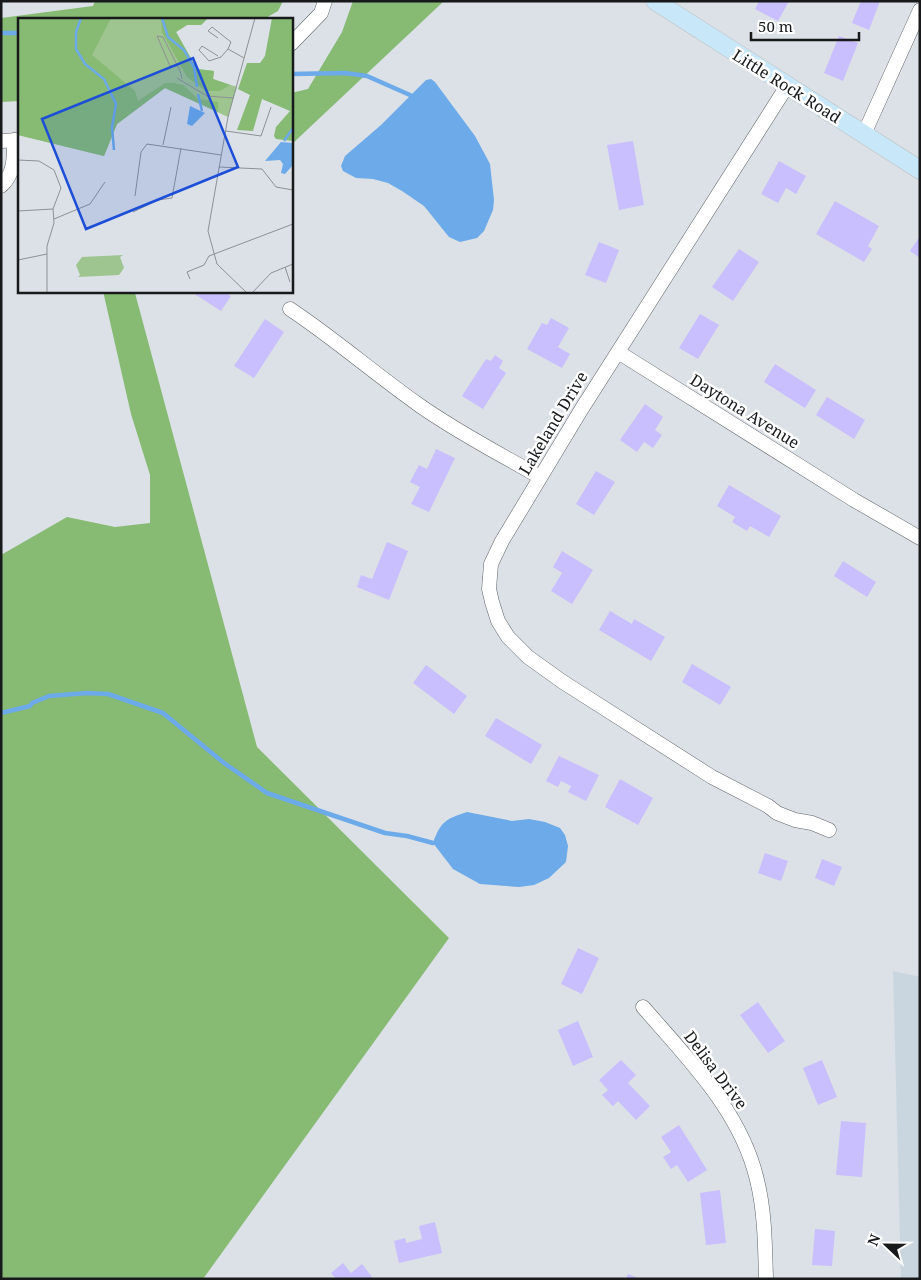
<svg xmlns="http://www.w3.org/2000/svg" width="921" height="1280" font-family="'Noto Serif',serif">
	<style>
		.built { fill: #c9d6e0 }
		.forest { fill: #87ba73 }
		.water { fill: #6caae9 }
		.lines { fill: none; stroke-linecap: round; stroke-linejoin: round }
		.stream { stroke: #6caae9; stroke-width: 4.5 }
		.building { fill: #c9befe }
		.minor-casing { stroke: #60656a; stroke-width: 15 }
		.major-casing { stroke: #bebfbf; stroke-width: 19 }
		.minor { stroke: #fff; stroke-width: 14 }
		.major { stroke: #c8e7f9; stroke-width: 18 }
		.labels { text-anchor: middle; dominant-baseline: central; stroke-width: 5; stroke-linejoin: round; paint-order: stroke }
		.street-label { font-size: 16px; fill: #17191b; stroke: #fff }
		.inset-river { fill: none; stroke: #6caae9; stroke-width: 2.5 }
		.inset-road { fill: none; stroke: #8d9195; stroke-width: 1 }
		.view { fill: #1d4ed8; fill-opacity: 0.15; stroke: #1d4ed8; stroke-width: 2.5 }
		.inset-edge { fill: none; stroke: #17191b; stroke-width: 2.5 }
	</style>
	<rect width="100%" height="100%" fill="#dbe1e6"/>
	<path class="built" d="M 893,971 L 920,977 L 920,1279 L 901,1279 Z"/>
	<path class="forest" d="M 95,1 L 283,1 L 278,11 L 264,19 L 19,19 L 19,101 L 1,102 L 1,18 L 93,6 Z
		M 353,1 L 444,1 L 291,145 L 291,93 L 308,89 L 342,32 Z
		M 103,291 L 137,291 L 135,293 L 257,747 L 449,938 L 203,1279 L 1,1279 L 1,555 L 67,517 L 115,527 L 150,523 L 150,475 L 131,414 Z"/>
	<path class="water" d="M 431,79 L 435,82 L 475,136 L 490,164 L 494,200 L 493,210 L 484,231 L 477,238 L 460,242 L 449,237 L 424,206 L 402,191 L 388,183 L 373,179 L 356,178 L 343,171 L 341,166 L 345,156 L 381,125 L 426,80 Z
		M 467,812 L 512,821 L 529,819 L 545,822 L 560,828 L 565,835 L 568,846 L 566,862 L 549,878 L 534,885 L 519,887 L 480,884 L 453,869 L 433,843 C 441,821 446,819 467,812 Z"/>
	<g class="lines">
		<path class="stream" d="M 1,33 L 19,33
			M 291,74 L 345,73 L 367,76 L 410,95
			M 1,713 L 30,706 L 32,703 L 49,696 L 87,693 L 108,694 L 163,713 L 224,763 L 267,793 L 385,833 L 407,836 L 433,843"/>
	</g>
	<path class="building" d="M 759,1 L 789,1 L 778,21 L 755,9 Z
		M 861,1 L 880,1 L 869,30 L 852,23 Z
		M 839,36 L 858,43 L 843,81 L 824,73 Z
		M 633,141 L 644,205 L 619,210 L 607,145 Z
		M 779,161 L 806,176 L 796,194 L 786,188 L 778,203 L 761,194 Z
		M 835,201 L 879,226 L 868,246 L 872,249 L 864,262 L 816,234 Z
		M 920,236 L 920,258 L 910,251 Z
		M 599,242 L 619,250 L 606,283 L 585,275 Z
		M 739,249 L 759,262 L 733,301 L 712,287 Z
		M 194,291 L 223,291 L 231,296 L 221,311 L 193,293 Z
		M 700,314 L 719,325 L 698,359 L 679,348 Z
		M 551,318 L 569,328 L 558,347 L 570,354 L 562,368 L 527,349 L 542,323 L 547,325 Z
		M 265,319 L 284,332 L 254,378 L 234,366 Z
		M 495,355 L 503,361 L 499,368 L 506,373 L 483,409 L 462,396 L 486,359 L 491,361 Z
		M 775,364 L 816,390 L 805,408 L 764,382 Z
		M 827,397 L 865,420 L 854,439 L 816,415 Z
		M 645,404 L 663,417 L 655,430 L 662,435 L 653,448 L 644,442 L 637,452 L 620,440 Z
		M 436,449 L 455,458 L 429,512 L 411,504 L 420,487 L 410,482 L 419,465 L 427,469 Z
		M 596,471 L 615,482 L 594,515 L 576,504 Z
		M 729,485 L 781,516 L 769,537 L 750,526 L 747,531 L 732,522 L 735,517 L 717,506 Z
		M 387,542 L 408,551 L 389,600 L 357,587 L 361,575 L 372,579 Z
		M 562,551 L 593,570 L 572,604 L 551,591 L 562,573 L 553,567 Z
		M 843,561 L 876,582 L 867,597 L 834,576 Z
		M 610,611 L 632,624 L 634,619 L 665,637 L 651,661 L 599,630 Z
		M 692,664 L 731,687 L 720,705 L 682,682 Z
		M 426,665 L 467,696 L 454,714 L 413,683 Z
		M 496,718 L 542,745 L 531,764 L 485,736 Z
		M 559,756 L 599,775 L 586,801 L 568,792 L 571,786 L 561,781 L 558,787 L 546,781 Z
		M 620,779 L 653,798 L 638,825 L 605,807 Z
		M 765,853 L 788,861 L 781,881 L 758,873 Z
		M 822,859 L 842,867 L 834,886 L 815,878 Z
		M 578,948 L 599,958 L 582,994 L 561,984 Z
		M 758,1002 L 785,1041 L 768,1053 L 740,1015 Z
		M 578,1021 L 593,1057 L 573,1066 L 558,1030 Z
		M 621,1060 L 636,1075 L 628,1083 L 650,1106 L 636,1120 L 618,1101 L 613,1106 L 602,1095 L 608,1090 L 599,1080 Z
		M 822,1060 L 837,1097 L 818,1105 L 803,1068 Z
		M 841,1121 L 866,1123 L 862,1177 L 836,1175 Z
		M 679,1125 L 707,1170 L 688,1182 L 677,1165 L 671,1169 L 663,1157 L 671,1152 L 661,1137 Z
		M 720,1190 L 726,1243 L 706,1245 L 700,1193 Z
		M 435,1222 L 442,1253 L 399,1263 L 394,1241 L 405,1238 L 406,1243 L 422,1239 L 419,1226 Z
		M 815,1229 L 835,1231 L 832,1266 L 812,1265 Z
		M 343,1263 L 351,1273 L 362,1264 L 372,1277 L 370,1279 L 336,1279 L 331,1273 Z
		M 628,1274 L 640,1279 L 626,1279 Z"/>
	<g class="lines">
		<g class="minor-casing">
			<path id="minor" d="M 291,44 L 321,13 L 325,1
				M 787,86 L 581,410 L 502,541 L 491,564 L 489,589 L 492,602 L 498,621 L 508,637 L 528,657 L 563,682 L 712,777 L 768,806 L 777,813 L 795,820 L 812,823 L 829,830
				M 864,134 L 920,10
				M 1,141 L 19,140
				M 1,186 C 15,174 14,156 14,140
				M 290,309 C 335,339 375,374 419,405 C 457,432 500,454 540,477
				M 618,352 L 854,500 L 920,538
				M 643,1007 C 688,1059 741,1111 757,1180 C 765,1212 765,1246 766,1279"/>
		</g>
		<g class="major-casing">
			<path id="major" d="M 655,1 L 920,170"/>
		</g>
		<use href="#minor" class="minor"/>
		<use href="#major" class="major"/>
	</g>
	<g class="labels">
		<g class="street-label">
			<text transform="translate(787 86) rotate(32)">Little Rock Road</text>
			<text transform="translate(745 411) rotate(32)">Daytona Avenue</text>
			<text transform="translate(553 423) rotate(-59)">Lakeland Drive</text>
			<text transform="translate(716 1070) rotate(53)">Delisa Drive</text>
		</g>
	</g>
	<g transform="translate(18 18)">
		<rect width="275" height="275" fill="#dbe1e6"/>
		<path d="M 0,0 L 190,0 L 183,7 L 169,7 L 158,14 L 179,51 L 196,53 L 195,61 L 219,69 L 210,99 L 147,70 L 99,106 L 86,138 L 0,117 ZM 105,237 L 102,239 L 106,250 L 101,257 L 60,259 L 62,257 L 58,247 L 64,239 Z" fill="#9ec58f"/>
		<path d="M 0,0 L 93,0 L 74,37 L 117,73 L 120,83 L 147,65 L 156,65 L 165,67 L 180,81 L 200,84 L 200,94 L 147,70 L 99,106 L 86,138 L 0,117 ZM 143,0 L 190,0 L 183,7 L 169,7 L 158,14 L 179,51 L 196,53 L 195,61 L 212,67 L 202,73 L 188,73 L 169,59 L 144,14 ZM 254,0 L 275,0 L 275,123 L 258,121 L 256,118 L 258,109 L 272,93 L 244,81 L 235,113 L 219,112 L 232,77 L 220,71 L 229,45 L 242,45 L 247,38 Z" fill="#87ba73"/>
		<path d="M 172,88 L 187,95 L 174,108 L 169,106 ZM 263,124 L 275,125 L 275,147 L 267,156 L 263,155 L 265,146 L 262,142 L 247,143 Z" fill="#6caae9"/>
		<path class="inset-river" d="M 63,0 L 58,14 L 58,31 L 67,46 L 86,61 L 98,86 L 94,109 L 96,132M 144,0 L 150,19 L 166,32 L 176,49 L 179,69M 180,76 L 184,93M 266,123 L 275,110"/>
		<path class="inset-road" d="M 200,20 L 190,13 L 194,9 L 213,24 L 210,31M 200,38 L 184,28 L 181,32 L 191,43 L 203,39 L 210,31 L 226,40M 160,48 L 152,48 L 139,18 L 145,19 L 158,45 L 160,48 L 163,56 L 164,61M 159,60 L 189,78 L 216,80M 208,113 L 243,118 L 253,89M 145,127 L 153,89M 0,142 L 21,143 L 36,152 L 43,170 L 35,191M 201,149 L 244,151 L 258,169 L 275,172M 117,178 L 123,134 L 129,126 L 203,137M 0,193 L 35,191M 115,194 L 140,182 L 154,180 L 163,130M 36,201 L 72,186 L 87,164M 0,242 L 29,236M 267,249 L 272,264M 172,261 L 169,254 L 186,247 L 191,238 L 275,206M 29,275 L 29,228 L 36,205 L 35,191M 229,275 L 199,246 L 190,213 L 210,99 L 237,0M 234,275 L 253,255 L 275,246"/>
		<path class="view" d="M 175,40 L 220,149 L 68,211 L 24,101 Z"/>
		<rect width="275" height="275" class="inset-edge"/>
	</g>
	<rect width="921" height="1280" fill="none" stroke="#17191b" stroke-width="5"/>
	<g transform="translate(886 1245) rotate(292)" stroke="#ffffff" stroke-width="4" paint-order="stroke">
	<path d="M0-4L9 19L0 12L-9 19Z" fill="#17191b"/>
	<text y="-8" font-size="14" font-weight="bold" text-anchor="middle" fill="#17191b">N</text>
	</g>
	<path d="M751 32v8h108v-8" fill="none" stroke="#17191b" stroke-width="2.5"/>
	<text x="758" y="32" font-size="15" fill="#17191b" stroke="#ffffff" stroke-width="4" paint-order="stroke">50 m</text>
</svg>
